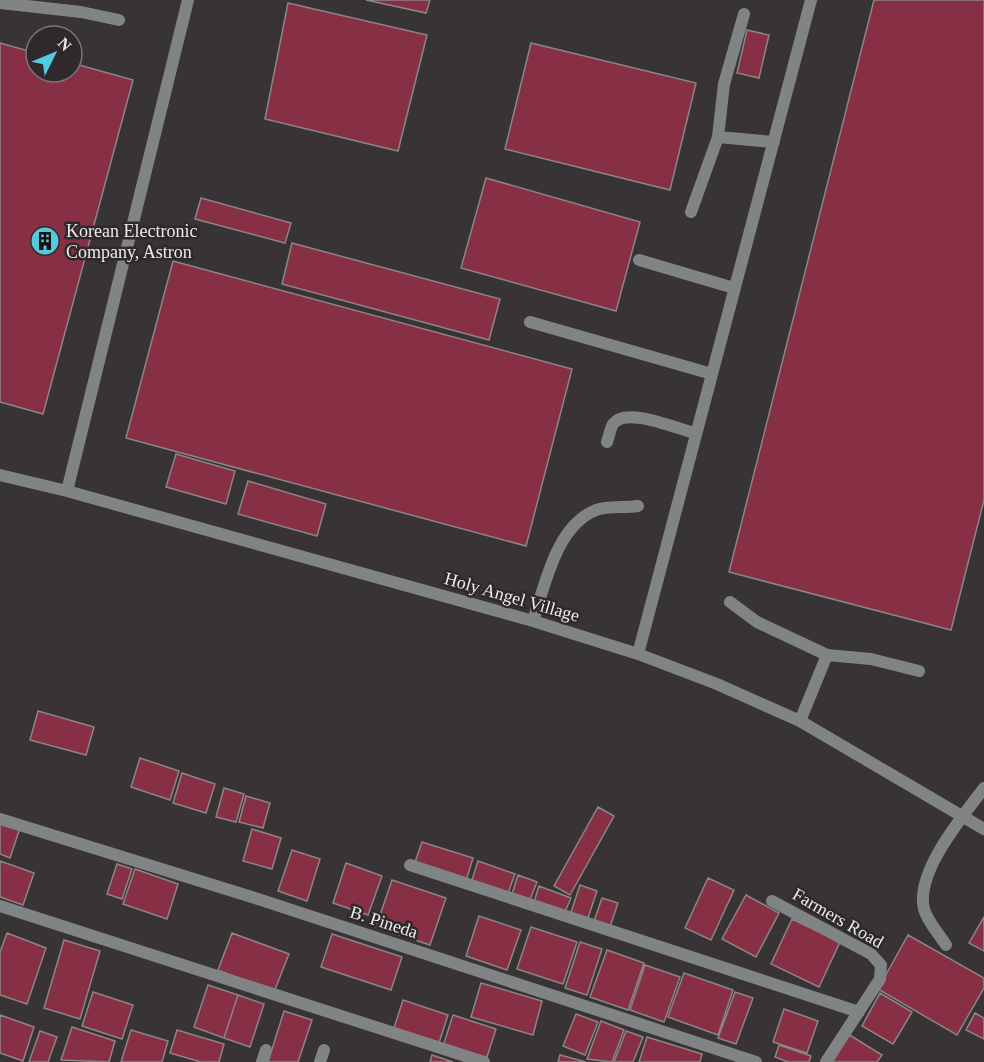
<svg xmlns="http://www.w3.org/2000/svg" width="984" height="1062" font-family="'Times New Roman',serif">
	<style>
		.building { fill: #872f45; stroke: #8b8586; stroke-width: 1.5 }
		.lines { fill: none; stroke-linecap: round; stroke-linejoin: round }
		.service { stroke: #818484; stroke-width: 12 }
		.minor { stroke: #818484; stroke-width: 12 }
		.labels { text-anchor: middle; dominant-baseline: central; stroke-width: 5; stroke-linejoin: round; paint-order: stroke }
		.poi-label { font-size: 18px; fill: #eeeaeb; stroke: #2e292a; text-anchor: start }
		.street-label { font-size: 18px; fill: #eeeaeb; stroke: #2e292a }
	</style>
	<rect width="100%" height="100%" fill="#383334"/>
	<path class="building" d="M 366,0 L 430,0 L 426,13 Z
		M 874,0 L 984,0 L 984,500 L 951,630 L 729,572 Z
		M 288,3 L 427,35 L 398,151 L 265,119 Z
		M 747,30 L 769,35 L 759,78 L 737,73 Z
		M 0,43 L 36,53 L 36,72 L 72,72 L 72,63 L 133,80 L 43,414 L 0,402 Z
		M 531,43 L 696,83 L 670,190 L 505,149 Z
		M 486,178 L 640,222 L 616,311 L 461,268 Z
		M 201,198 L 291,223 L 285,243 L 195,219 Z
		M 292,243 L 500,299 L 489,340 L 282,284 Z
		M 173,261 L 572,369 L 526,546 L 126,438 Z
		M 176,454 L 235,471 L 226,504 L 166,487 Z
		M 248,481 L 326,504 L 317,536 L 238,514 Z
		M 38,711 L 94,727 L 86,755 L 30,740 Z
		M 140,758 L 179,771 L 170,800 L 131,787 Z
		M 182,773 L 215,784 L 206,813 L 173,803 Z
		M 224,788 L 244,794 L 236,822 L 216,817 Z
		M 246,796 L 270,803 L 263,828 L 239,822 Z
		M 598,807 L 614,816 L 570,895 L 554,886 Z
		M 0,821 L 20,828 L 10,858 L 0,854 Z
		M 252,829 L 281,838 L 272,869 L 243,861 Z
		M 422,842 L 473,858 L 466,881 L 414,865 Z
		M 292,850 L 320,859 L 307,901 L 278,891 Z
		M 0,861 L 34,873 L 23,905 L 0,897 Z
		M 478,861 L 515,874 L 507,896 L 471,883 Z
		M 346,863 L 382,876 L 368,915 L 333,903 Z
		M 117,864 L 132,869 L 122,899 L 107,894 Z
		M 135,869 L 178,884 L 167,919 L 123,904 Z
		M 518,875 L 537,882 L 529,902 L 511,897 Z
		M 708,878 L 734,890 L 711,940 L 685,928 Z
		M 392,880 L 446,898 L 430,945 L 376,927 Z
		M 580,885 L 597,891 L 587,921 L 570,915 Z
		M 539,886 L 571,898 L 564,914 L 533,905 Z
		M 746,895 L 779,913 L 756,957 L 722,939 Z
		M 602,898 L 618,903 L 610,927 L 594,921 Z
		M 479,916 L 521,930 L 507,970 L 466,956 Z
		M 984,917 L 984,951 L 969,943 Z
		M 792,919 L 840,942 L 819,987 L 771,964 Z
		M 531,927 L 577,942 L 563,984 L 517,969 Z
		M 7,933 L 46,948 L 27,1004 L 0,995 L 0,952 Z
		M 232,933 L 289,954 L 274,992 L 218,970 Z
		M 332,934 L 402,957 L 391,990 L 321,967 Z
		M 908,935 L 984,978 L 984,988 L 957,1035 L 878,989 Z
		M 64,940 L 100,951 L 80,1019 L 44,1008 Z
		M 580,942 L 602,949 L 587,995 L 565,988 Z
		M 607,950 L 644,963 L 628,1010 L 590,997 Z
		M 645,965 L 680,977 L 664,1022 L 630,1010 Z
		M 684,973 L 733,990 L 718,1035 L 668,1017 Z
		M 481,983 L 542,1001 L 533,1035 L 471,1017 Z
		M 208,985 L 238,995 L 224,1038 L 194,1027 Z
		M 93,992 L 133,1005 L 122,1039 L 82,1026 Z
		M 735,992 L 753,998 L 736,1044 L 718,1038 Z
		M 880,993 L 912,1012 L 893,1044 L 862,1026 Z
		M 238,995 L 264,1004 L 250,1047 L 224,1038 Z
		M 403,1000 L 448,1015 L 438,1046 L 393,1031 Z
		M 784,1009 L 818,1021 L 807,1053 L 773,1042 Z
		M 284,1011 L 312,1020 L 298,1062 L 268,1062 Z
		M 975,1013 L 984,1018 L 984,1039 L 966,1030 Z
		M 576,1014 L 598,1022 L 585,1055 L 563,1046 Z
		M 0,1015 L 34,1027 L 23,1061 L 0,1053 Z
		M 453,1015 L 496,1029 L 486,1060 L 443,1046 Z
		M 601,1021 L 624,1030 L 612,1062 L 587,1059 Z
		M 72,1027 L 115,1041 L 109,1062 L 61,1060 Z
		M 131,1030 L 168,1041 L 162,1062 L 121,1062 Z
		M 177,1030 L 224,1044 L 219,1062 L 201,1062 L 170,1053 Z
		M 40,1031 L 57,1037 L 48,1062 L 29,1062 Z
		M 626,1031 L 643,1037 L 633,1062 L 614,1062 Z
		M 848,1034 L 882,1055 L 877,1062 L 832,1062 Z
		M 647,1037 L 702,1054 L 700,1062 L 639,1062 Z
		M 779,1045 L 811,1056 L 809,1062 L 788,1062 L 775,1057 Z
		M 432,1055 L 453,1062 L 430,1062 Z
		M 560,1055 L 586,1062 L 558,1062 Z"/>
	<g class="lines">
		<path class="service" d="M 0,3 L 81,12 L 119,20
			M 718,137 L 724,84 L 744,14
			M 691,212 L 718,137 L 774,142
			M 639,260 L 734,288
			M 530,322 L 712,374
			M 607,442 C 609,437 610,429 613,424 C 626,406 677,429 695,433
			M 0,475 L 67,491 L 533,621 L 638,654 L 717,684 L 800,721 L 984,829
			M 67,491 L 188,0
			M 730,602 L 757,622 L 827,655 L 871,659 L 919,671
			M 533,621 C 545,585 556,526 596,510 C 608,506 625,508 638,506
			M 638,654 L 811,0
			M 800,721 L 827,655
			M 946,945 C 939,934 927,921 924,909 C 915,872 963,816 984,788
			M 262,1062 L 266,1050
			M 320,1062 L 324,1050"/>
		<path class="minor" d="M 0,819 L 255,898 L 756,1062
			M 410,865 L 859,1012
			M 772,901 L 871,954 L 881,965 L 880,979 L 826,1062
			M 0,906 L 484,1062"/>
	</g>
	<defs>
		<g id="building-disc" transform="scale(1.5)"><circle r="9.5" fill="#55cadf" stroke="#2e292a"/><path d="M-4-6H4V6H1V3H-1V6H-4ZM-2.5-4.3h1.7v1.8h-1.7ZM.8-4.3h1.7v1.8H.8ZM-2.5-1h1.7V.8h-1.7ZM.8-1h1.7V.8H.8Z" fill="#111"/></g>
	</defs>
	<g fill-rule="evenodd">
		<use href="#building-disc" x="45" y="241"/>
	</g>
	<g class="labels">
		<g class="poi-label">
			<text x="66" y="231">Korean Electronic<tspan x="66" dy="21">Company, Astron</tspan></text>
		</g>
		<g class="street-label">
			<text transform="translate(512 597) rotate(16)">Holy Angel Village</text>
			<text transform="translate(838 918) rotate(30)">Farmers Road</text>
			<text transform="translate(384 922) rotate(18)">B. Pineda</text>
		</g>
	</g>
	<g transform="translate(54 54) rotate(47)"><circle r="28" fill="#2e292a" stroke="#7b7677" stroke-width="1.5"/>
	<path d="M0-4.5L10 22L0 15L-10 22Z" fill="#55cadf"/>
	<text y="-9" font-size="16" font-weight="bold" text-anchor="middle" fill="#eeeaeb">N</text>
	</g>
</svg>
